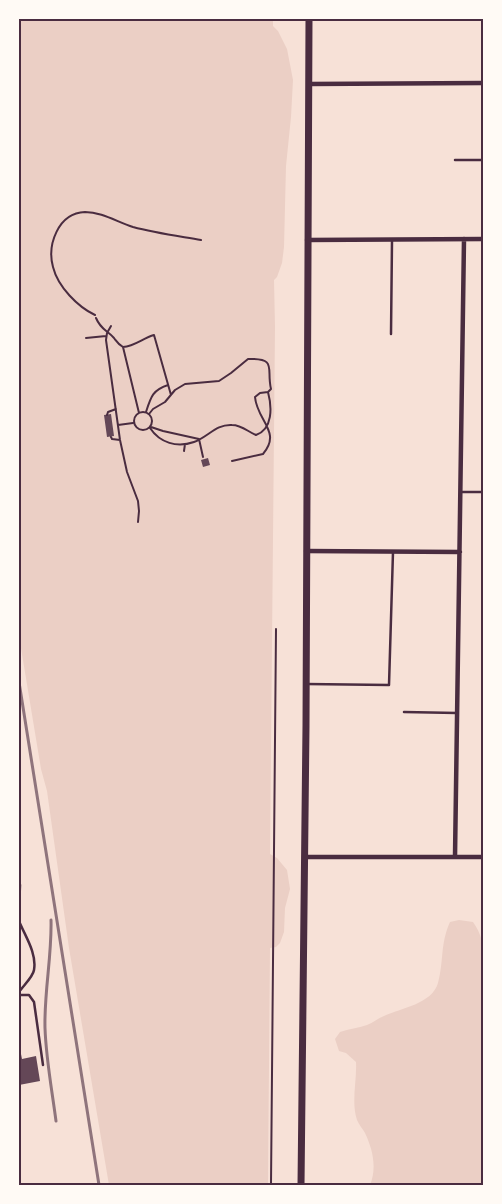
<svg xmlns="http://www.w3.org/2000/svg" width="502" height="1204" font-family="'Nunito Sans',sans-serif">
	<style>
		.green { fill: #ebcfc5 }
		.building { fill: #644757 }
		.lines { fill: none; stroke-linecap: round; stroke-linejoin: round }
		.path { stroke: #4a2c40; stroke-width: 2 }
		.service { stroke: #4a2c40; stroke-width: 2.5 }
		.minor { stroke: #4a2c40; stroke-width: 4.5 }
		.primary { stroke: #4a2c40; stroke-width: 7 }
		.rail { stroke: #8f747c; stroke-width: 3 }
		.neatline { fill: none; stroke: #4a2c40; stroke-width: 2 }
	</style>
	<rect width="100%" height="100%" fill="#f7e1d7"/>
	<path class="green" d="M 19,19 L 273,19 L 273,26 L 278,31 L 287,49 L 293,80 L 291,117 L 286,166 L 284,247 L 282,263 L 277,277 L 274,280 L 275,327 L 270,854 L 277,858 L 287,870 L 290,889 L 285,908 L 284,932 L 280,943 L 276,947 L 270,948 L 268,1185 L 109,1185 L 69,948 L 47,791 L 41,769 L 19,636 Z
		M 459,920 L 473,922 C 492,949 477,964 483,992 L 483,1185 L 370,1185 C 377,1168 373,1150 365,1133 C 363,1129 359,1125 357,1120 C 351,1102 357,1081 356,1062 L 346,1053 L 339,1051 L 335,1039 L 340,1032 C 349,1029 358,1028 367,1025 C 373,1023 378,1018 384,1016 C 401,1008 432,1004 438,983 C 444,961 440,944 450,922 Z"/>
	<path class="building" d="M 111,414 L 114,436 L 107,437 L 104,415 Z
		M 208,458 L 210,465 L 203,467 L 201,460 Z
		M 19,1044 L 22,1059 L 36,1056 L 40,1081 L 19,1085 Z"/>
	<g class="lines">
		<path class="path" d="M 95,315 C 78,307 58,287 53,267 C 47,245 58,213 85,212 C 102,212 117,222 133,227 C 155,233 178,236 201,240
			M 96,318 C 101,330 107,330 114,338 C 117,342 118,344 123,347 L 139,413
			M 111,326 L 107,333 L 106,340 L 120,440 L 127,472 L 138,501 L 139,511 L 138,522
			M 86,338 L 106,336
			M 123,347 C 135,346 143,338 154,335 L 171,395
			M134 421a9 9 0 1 1 18 0a9 9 0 1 1-18 0Z
			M 146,412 C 151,396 153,390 168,385
			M 149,414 L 153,409 L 165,402 L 175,390 L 185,384 L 219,381 L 231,373 L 248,359 C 278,358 266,369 271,389 L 268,392 C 272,407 273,429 256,435 C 248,432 242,425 232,425 C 216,424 208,437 194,442 C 177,448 160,443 150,428
			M 107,415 L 108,412 L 116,409
			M 118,425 L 133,423
			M 151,427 L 163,431 L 199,439
			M 111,437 L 112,439 L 120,440
			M 199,439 L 203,457
			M 184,451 L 185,444
			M 232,461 L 263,454 C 282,432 257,421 255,397 L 260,393 L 268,392
			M 271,1185 L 276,629"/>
		<path class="service" d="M 455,160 L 483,160
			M 391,334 L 392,241
			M 461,492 L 483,492
			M 306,684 L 389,685 L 393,552
			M 404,712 L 457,713
			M 19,881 L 20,885 L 19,910
			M 19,921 C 25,936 37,953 34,970 C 33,977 23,986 19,992
			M 19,995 L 29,995 L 34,1002 L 43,1065"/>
		<path class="minor" d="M 309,84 L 483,83
			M 307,240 L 483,239
			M 306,551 L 460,552
			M 305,857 L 483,857
			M 455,857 L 464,239"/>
		<path class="primary" d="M 301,1185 L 306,726 L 309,19"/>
		<path class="rail" d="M 19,682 L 99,1185
			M 51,920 C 52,956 44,992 45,1028 C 46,1059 52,1090 56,1121"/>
	</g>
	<rect width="502" height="1204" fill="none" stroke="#fffaf5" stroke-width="40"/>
	<rect x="20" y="20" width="462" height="1164" class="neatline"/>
</svg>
